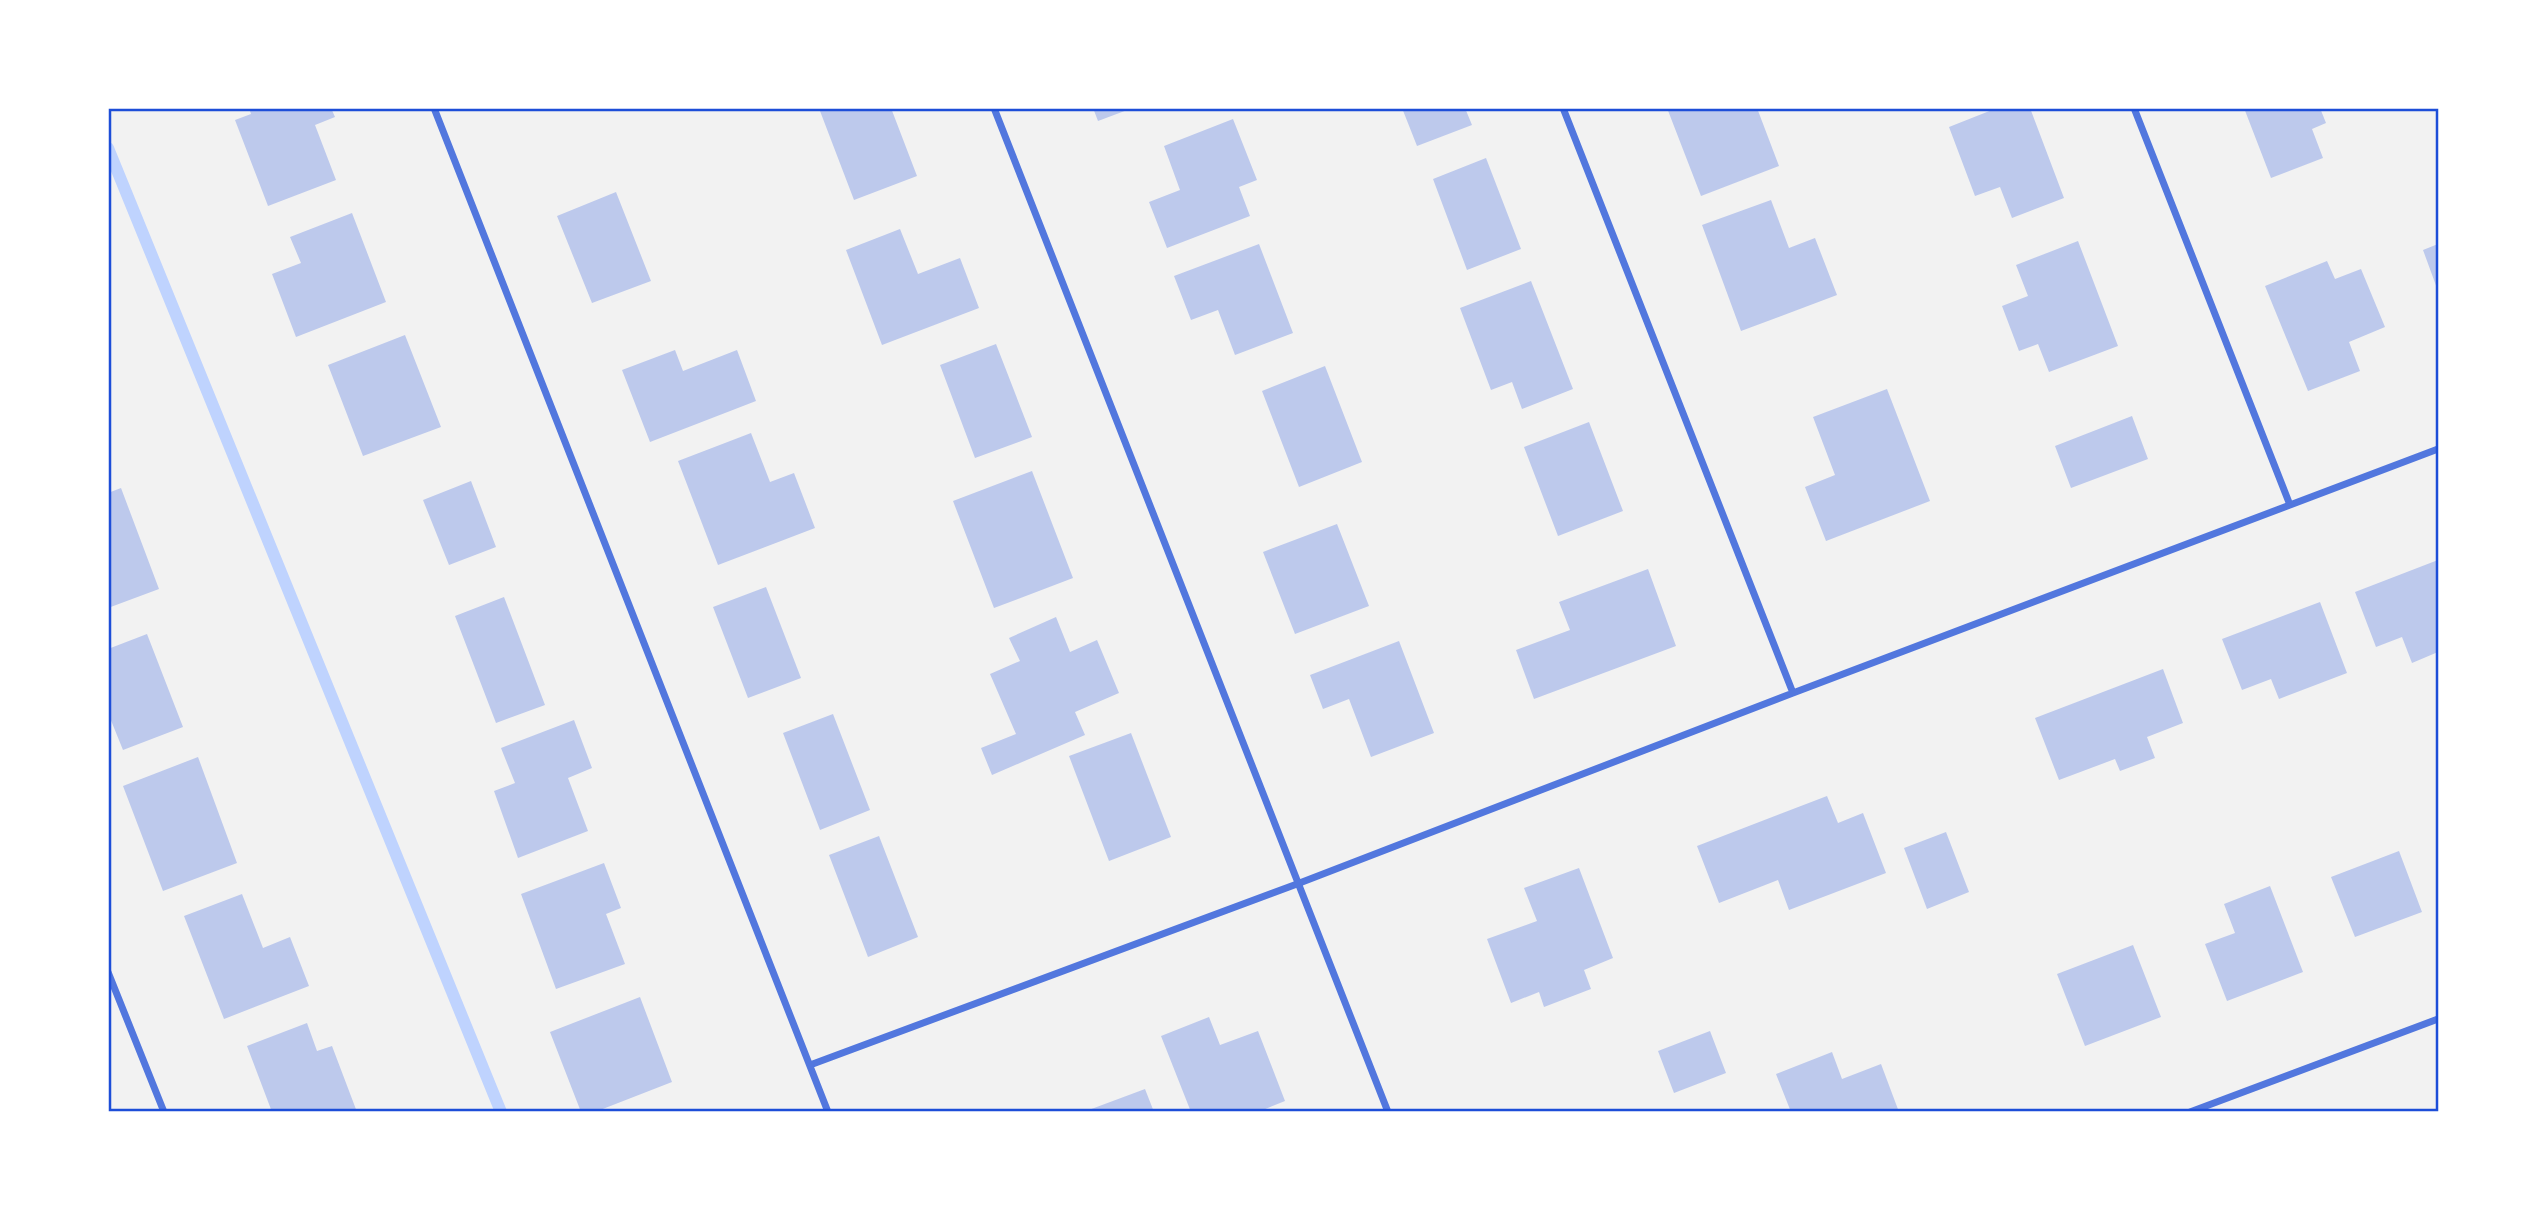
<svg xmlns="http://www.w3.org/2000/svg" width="2547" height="1220" font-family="'Source Sans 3',sans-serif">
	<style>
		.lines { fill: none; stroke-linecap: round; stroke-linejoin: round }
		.stream { stroke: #bfd3fe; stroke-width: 12 }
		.building { fill: #bdc9ec }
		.minor { stroke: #5277de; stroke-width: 7 }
		.neatline { fill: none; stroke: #1d4ed8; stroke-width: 2.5 }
	</style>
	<rect width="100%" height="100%" fill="#f2f2f2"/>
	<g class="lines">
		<path class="stream" d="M 108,148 L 501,1112"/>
	</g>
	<path class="building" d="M 249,108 L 331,108 L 335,117 L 315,125 L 336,180 L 268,206 L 235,120 L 251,114 Z
		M 827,108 L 891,108 L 917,176 L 854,200 L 820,111 Z
		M 1093,108 L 1130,108 L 1130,109 L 1098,121 Z
		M 1402,108 L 1465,108 L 1472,125 L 1417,146 Z
		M 1667,108 L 1757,108 L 1779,166 L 1701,196 Z
		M 1997,108 L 2030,108 L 2064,198 L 2012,218 L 2000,187 L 1975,196 L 1949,127 Z
		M 2244,108 L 2320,108 L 2326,123 L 2312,129 L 2323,158 L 2271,178 Z
		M 1233,119 L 1257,180 L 1239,187 L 1250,216 L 1167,248 L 1149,202 L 1180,190 L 1164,146 Z
		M 1486,158 L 1521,249 L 1467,270 L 1433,179 Z
		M 616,192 L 651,281 L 592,303 L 557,216 Z
		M 1771,200 L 1789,248 L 1815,238 L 1837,295 L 1741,331 L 1702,225 Z
		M 352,213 L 386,302 L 296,337 L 272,274 L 301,263 L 290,237 Z
		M 900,229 L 918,274 L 960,258 L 979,308 L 882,345 L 846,250 Z
		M 2078,241 L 2118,346 L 2049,372 L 2038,344 L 2019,351 L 2002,306 L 2028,296 L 2016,265 Z
		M 1259,244 L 1293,333 L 1235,355 L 1218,310 L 1191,320 L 1174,276 Z
		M 2438,244 L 2438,291 L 2423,250 Z
		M 2327,261 L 2335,279 L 2361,269 L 2385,327 L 2349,342 L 2360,371 L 2308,391 L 2265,286 Z
		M 1531,281 L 1573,389 L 1522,409 L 1512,382 L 1491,390 L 1460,308 Z
		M 405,335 L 441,427 L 363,456 L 328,365 Z
		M 996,344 L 1032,437 L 975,458 L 940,365 Z
		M 675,350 L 683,371 L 737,350 L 756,401 L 650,442 L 622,370 Z
		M 1325,366 L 1362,462 L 1299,487 L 1262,391 Z
		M 1887,389 L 1930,501 L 1826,541 L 1805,487 L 1835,475 L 1813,417 Z
		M 2132,416 L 2148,459 L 2071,488 L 2055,446 Z
		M 1589,422 L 1623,511 L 1558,536 L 1524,447 Z
		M 751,433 L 770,482 L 794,473 L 815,528 L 718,565 L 678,461 Z
		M 1032,471 L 1073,578 L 994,608 L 953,501 Z
		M 471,481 L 496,547 L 449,565 L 423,500 Z
		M 121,488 L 159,589 L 108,608 L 108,493 Z
		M 1337,524 L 1369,606 L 1295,634 L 1263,552 Z
		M 2438,560 L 2438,652 L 2412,663 L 2402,637 L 2376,647 L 2355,592 Z
		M 1648,569 L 1676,646 L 1534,699 L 1516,650 L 1570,630 L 1559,602 Z
		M 766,587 L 801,678 L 748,698 L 713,607 Z
		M 504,597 L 545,705 L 496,723 L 455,616 Z
		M 2320,602 L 2347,673 L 2279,699 L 2271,679 L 2242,690 L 2222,639 Z
		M 1056,617 L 1070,652 L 1097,640 L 1119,693 L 1075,712 L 1085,735 L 992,775 L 981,748 L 1016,734 L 990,674 L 1020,661 L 1009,638 Z
		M 147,634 L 183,727 L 123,750 L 108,713 L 108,649 Z
		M 1399,641 L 1434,733 L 1371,757 L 1349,699 L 1323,709 L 1310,675 Z
		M 2163,669 L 2183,723 L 2147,737 L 2155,758 L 2120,771 L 2115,759 L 2059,780 L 2035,718 Z
		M 833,714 L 870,810 L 820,830 L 783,733 Z
		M 574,720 L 592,768 L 568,778 L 588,831 L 518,858 L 494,791 L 515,783 L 501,748 Z
		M 1131,733 L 1171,837 L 1109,861 L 1069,756 Z
		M 198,757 L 237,863 L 163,891 L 123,786 Z
		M 1827,796 L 1838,823 L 1863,813 L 1886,873 L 1789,910 L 1778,880 L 1719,903 L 1697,846 Z
		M 1946,832 L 1969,892 L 1927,909 L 1904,848 Z
		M 879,836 L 918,937 L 868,957 L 829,855 Z
		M 2399,851 L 2422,912 L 2355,937 L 2331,877 Z
		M 604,863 L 621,908 L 606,914 L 625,964 L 556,989 L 521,894 Z
		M 1579,868 L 1613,958 L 1584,970 L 1591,989 L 1544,1007 L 1539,992 L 1511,1003 L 1487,939 L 1537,921 L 1524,888 Z
		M 2270,886 L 2303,972 L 2227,1001 L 2205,944 L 2235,933 L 2224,904 Z
		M 242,894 L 263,948 L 290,937 L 309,986 L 224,1019 L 184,916 Z
		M 2133,945 L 2161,1017 L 2085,1046 L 2057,974 Z
		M 640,997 L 672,1082 L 595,1112 L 581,1112 L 550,1032 Z
		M 1209,1017 L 1220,1045 L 1258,1031 L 1285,1101 L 1258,1112 L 1191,1112 L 1161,1036 Z
		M 307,1023 L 317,1051 L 332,1046 L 357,1112 L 272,1112 L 247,1046 Z
		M 1710,1031 L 1726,1073 L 1674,1093 L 1658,1051 Z
		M 1832,1052 L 1842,1079 L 1881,1064 L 1899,1112 L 1791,1112 L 1776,1074 Z
		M 1145,1089 L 1154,1112 L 1086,1112 L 1086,1111 Z"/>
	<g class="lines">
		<path class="minor" d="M 434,108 L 828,1112
			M 994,108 L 1388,1112
			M 1563,108 L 1793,693
			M 2134,108 L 2290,505
			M 108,972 L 164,1112
			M 810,1065 L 1297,884 L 1793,693 L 2438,449
			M 2190,1112 L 2438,1019"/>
	</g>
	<rect width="2547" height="1220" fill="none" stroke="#ffffff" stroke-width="220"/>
	<rect x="110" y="110" width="2327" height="1000" class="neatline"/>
</svg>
